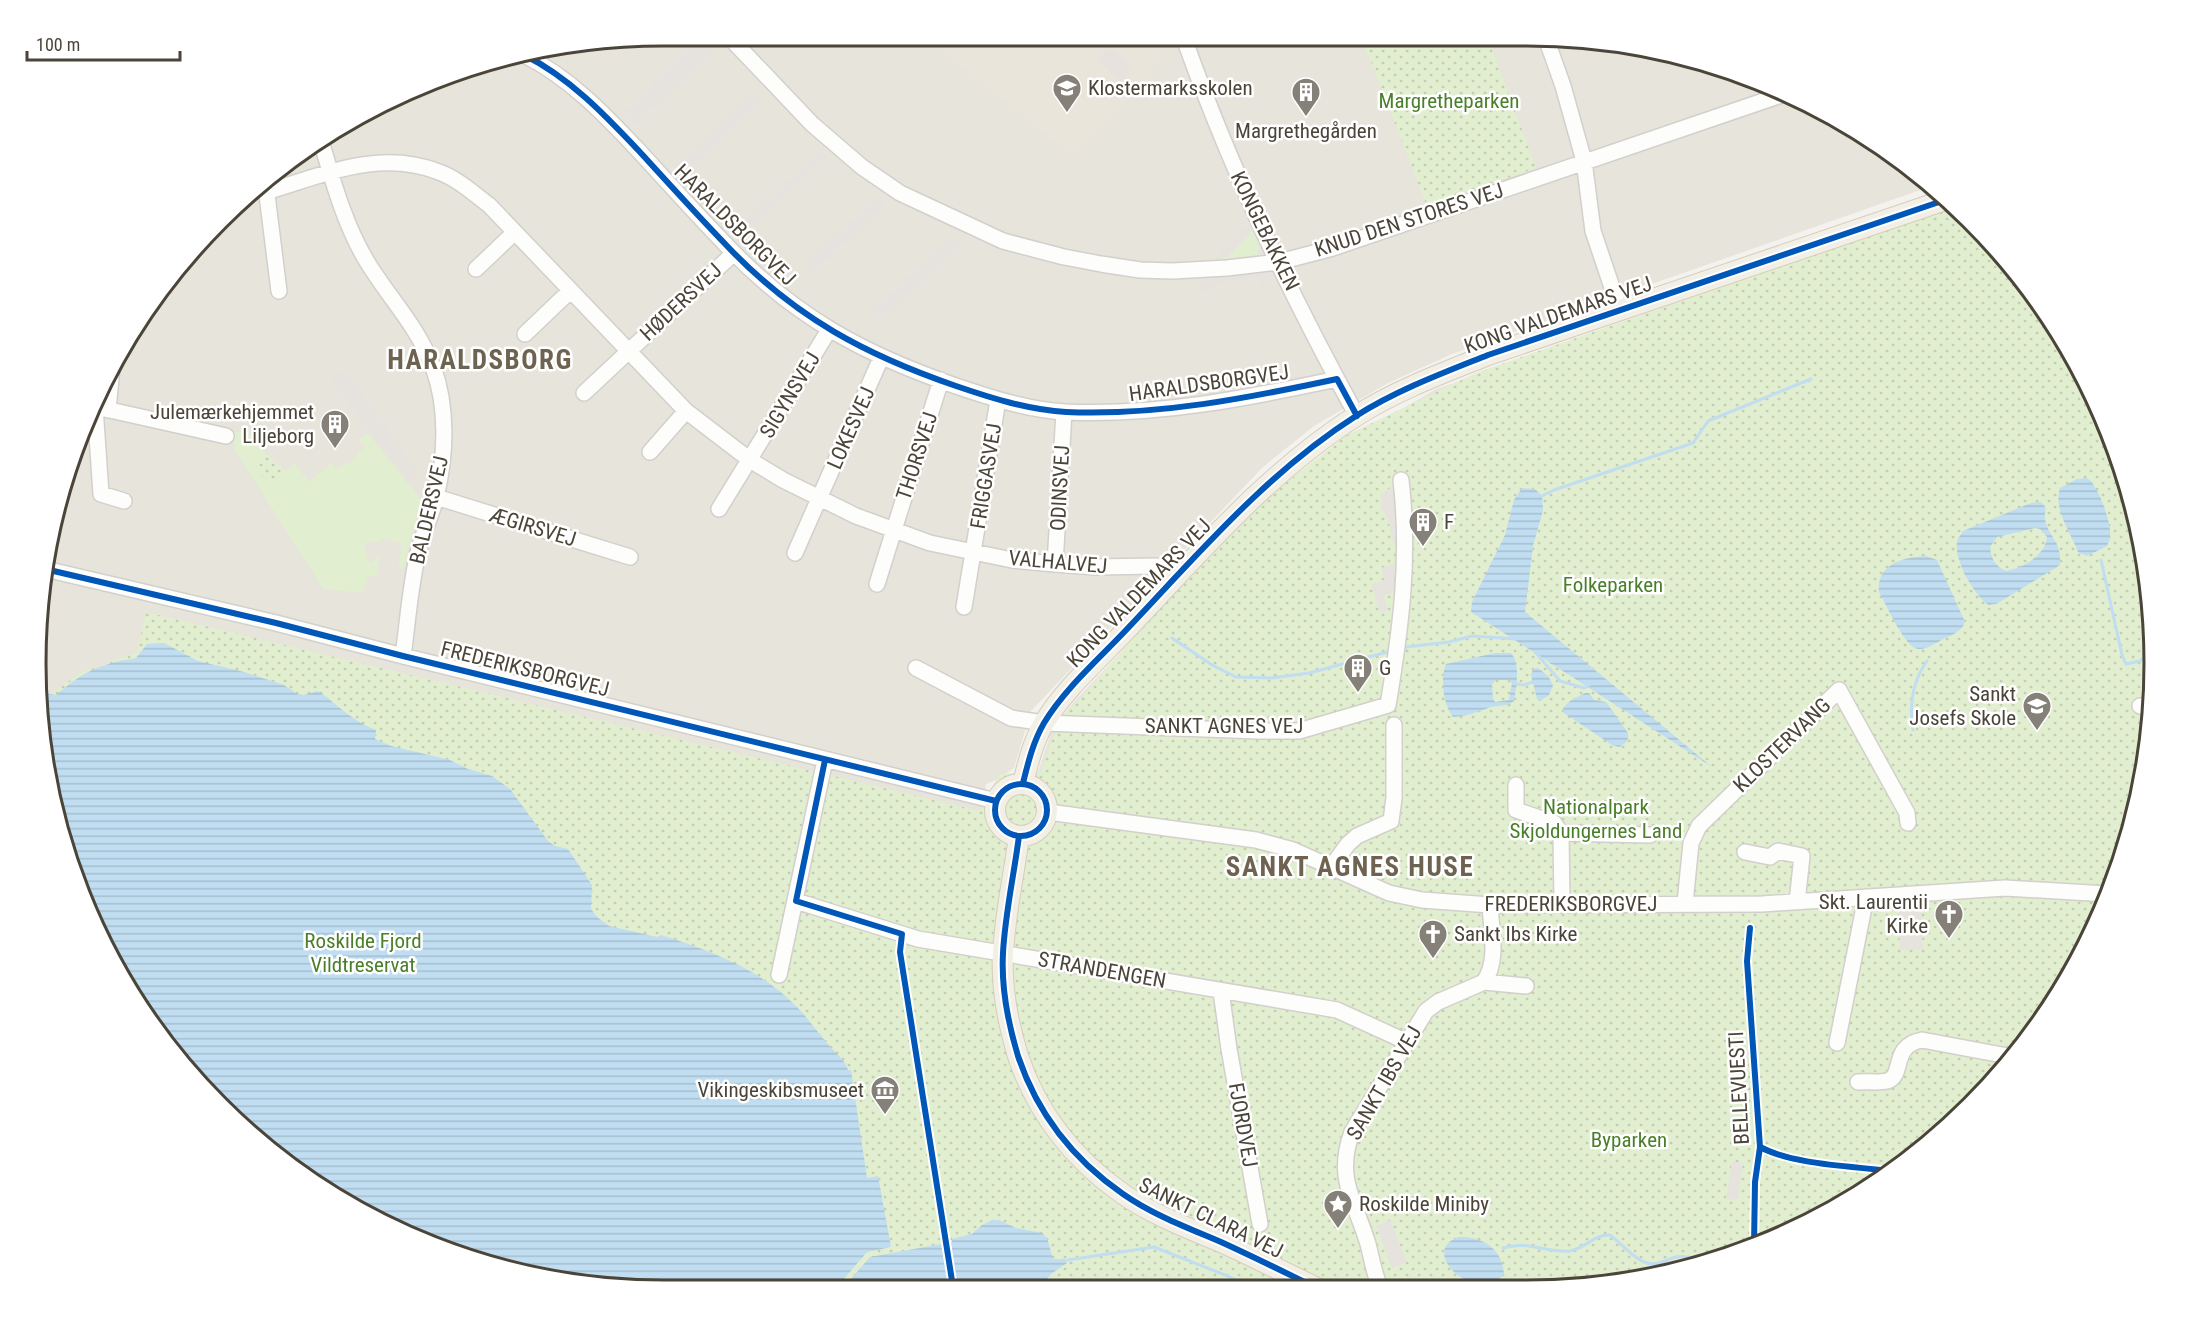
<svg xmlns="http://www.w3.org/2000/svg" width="2190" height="1327" font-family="'Roboto Condensed',sans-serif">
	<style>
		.residential { fill: #e7e4dc }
		.education { fill: #eae5da }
		.green { fill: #e1eecf }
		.park { fill: url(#park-dots) }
		.parking { fill: #e6e3df }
		.water { fill: url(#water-rules); fill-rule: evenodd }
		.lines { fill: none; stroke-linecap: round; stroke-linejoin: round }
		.stream { stroke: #c0ddf1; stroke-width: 3 }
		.minor-casing { stroke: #d2d0cb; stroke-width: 18 }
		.major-casing { stroke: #d6cebb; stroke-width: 22 }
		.minor { stroke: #fdfdfc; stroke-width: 15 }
		.major { stroke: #f2efe6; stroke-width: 20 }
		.cycleway-casing { stroke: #fff; stroke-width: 10 }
		.cycleway { stroke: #0057b8; stroke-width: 6 }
		.labels { text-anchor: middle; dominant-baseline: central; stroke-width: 5; stroke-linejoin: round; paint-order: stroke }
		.poi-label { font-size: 21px; fill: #4b4439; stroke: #fff; text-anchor: start }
		.park-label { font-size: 21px; fill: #4a7f2a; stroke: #fff }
		.street-label { font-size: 21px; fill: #4b4439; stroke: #fff }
		.district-label { font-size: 27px; font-weight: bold; letter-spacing: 1.5px; fill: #6e6250; stroke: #fff }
		.rim { fill: none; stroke: #4b4439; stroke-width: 3 }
	</style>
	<defs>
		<pattern id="park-dots" width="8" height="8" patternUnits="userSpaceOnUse" patternTransform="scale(1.5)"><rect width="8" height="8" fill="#e1eecf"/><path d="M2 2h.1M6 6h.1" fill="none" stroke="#c3cdb2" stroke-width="1.8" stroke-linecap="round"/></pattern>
		<pattern id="water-rules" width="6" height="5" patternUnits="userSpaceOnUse" patternTransform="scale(1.5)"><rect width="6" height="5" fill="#c0ddf1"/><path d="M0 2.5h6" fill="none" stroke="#a6bfcf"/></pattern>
	</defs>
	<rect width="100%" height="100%" fill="#f4f2ee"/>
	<path class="residential" d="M 581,41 L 1608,41 L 1766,84 L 1908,165 L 1930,186 L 1929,187 L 1452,354 L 1388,383 L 1314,426 L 1263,467 L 1031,711 L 1014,768 L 996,780 L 986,784 L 982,812 L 1037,775 L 1052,730 L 1074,702 L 1257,508 L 1325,454 L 1436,389 L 1896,238 L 2149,581 L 2153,704 L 2133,826 L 2089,941 L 2025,1045 L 1941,1135 L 1840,1207 L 1728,1258 L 1568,1290 L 136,658 L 56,695 L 44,693 L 38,699 L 36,663 L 48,541 L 69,462 L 101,386 L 165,282 L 282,165 L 386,101 L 462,69 Z"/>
	<path class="education" d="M 931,41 L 1171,41 L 1148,66 L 1154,73 L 1072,155 Z"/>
	<path class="green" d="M 1251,228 L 1260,247 L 1257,255 L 1225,259 L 1250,235 Z
		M 248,431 C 252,444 274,460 285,471 L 295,464 L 309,482 L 331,463 L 336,469 L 346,463 L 347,465 L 358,457 L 356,454 L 365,447 L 359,440 L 368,433 L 421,500 L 403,569 L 399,569 L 401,543 L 383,538 L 381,541 L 364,543 L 368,561 L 372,563 L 379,553 L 377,577 L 368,575 L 363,593 L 323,589 L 235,450 L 233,432 Z"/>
	<path class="park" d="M 1363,41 L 1489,41 L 1536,168 L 1427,206 Z
		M 1952,206 L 1998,250 L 2070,349 L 2121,461 L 2149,581 L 2153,704 L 2133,826 L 2089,941 L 2025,1045 L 1941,1135 L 1840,1207 L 1728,1258 L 1568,1290 L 582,1286 L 424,1243 L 282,1162 L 220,1107 L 142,1012 L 69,865 L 41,746 L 39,703 L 80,673 L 137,653 L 146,612 L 980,811 L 999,774 L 1041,772 L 1058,723 L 1241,518 L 1347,435 L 1476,373 Z
		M 263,457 L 269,457 L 281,470 L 280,478 L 275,483 L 265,481 L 255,467 L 256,462 Z"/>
	<path class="parking" d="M 693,41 L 699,44 L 701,41 L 713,41 L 715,43 L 713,52 L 635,125 L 623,113 Z
		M 1109,46 L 1133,67 L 1122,81 L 1097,61 Z
		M 754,92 L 764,100 L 683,176 L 675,168 Z
		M 820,150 L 827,157 L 740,238 L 733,231 Z
		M 878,196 L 887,205 L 813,274 L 804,264 Z
		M 1246,224 L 1249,228 L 1249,235 L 1227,257 L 1224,257 L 1218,252 Z
		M 951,237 L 961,245 L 880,321 L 870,311 Z
		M 1269,273 L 1274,277 L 1261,289 L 1259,278 L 1219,282 L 1205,293 L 1195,280 Z
		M 344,369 L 419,472 L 410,480 L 330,381 Z
		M 1395,484 L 1405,498 L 1397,557 L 1389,524 L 1381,505 L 1382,494 Z
		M 1399,562 L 1404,575 L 1394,579 L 1397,591 L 1383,596 L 1388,610 L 1381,613 L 1371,584 L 1384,580 L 1381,568 Z
		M 1921,905 L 1923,950 L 1900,950 L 1898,907 Z
		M 1732,1161 L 1743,1163 L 1738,1199 L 1726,1200 Z
		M 1390,1220 L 1407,1262 L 1392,1268 L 1376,1226 Z"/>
	<path class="water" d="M 2087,478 C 2098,484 2112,524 2110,537 C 2110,540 2108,543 2107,546 L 2087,556 L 2078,552 C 2071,532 2053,510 2060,488 L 2077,479 Z
		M 1522,488 L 1535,489 L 1542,496 L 1543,510 L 1533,546 L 1525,612 L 1712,767 L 1471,612 L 1472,602 L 1505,535 L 1514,500 Z
		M 2040,502 C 2049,507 2044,511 2045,519 C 2048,537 2062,541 2060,565 L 1998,603 L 1989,605 C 1975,597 1951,556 1958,539 C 1959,536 1962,534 1963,531 L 2031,503 ZM 2035,528 L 2040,529 L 2047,537 C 2045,556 2023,568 2006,571 C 1995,566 1991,558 1990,547 L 1997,537 Z
		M 1926,556 L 1937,560 L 1965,622 C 1962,631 1952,635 1943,639 C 1936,643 1926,650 1918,649 C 1905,648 1886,604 1879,592 C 1876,564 1904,557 1926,556 Z
		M 164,643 L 198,661 L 244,672 L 284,685 L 297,694 L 304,695 L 318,691 C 337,704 353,722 376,730 L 375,739 L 391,746 L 450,760 L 468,769 L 492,776 L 510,789 L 548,841 L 555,846 L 568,849 L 592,885 L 591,909 L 597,917 L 609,926 L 657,937 L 661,935 C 709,950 760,969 796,1006 C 807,1017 816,1030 826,1042 C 832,1049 847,1062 848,1070 L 851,1070 L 867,1178 L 878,1176 L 891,1247 L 867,1252 L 837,1287 L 582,1286 L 424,1243 L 282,1162 L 220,1107 L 142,1012 L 69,865 L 41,746 L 38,699 L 44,693 L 56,695 C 84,671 100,664 136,658 L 147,644 Z
		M 1495,653 L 1511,653 C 1521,664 1516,688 1514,701 C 1507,707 1499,705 1491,707 C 1478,712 1467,716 1453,717 C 1443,704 1440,679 1446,664 ZM 1496,680 L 1509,680 L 1512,683 L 1509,700 L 1495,702 L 1493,699 L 1492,684 Z
		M 1538,668 L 1548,676 L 1553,685 L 1549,695 L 1540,701 L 1537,699 L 1531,675 L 1533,669 Z
		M 1585,693 L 1589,693 L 1594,700 L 1606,702 L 1628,733 C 1629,741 1626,743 1619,747 L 1612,745 L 1564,713 L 1563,708 L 1570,701 Z
		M 992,1220 L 999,1220 L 1016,1228 L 1042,1233 L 1047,1238 L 1053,1259 L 1066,1259 L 1067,1263 L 1051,1274 L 1040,1288 L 1008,1287 L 1007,1282 L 973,1287 L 844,1287 L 870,1257 L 952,1242 L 952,1239 L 972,1234 L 982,1225 Z
		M 1459,1237 C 1483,1237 1502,1248 1504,1274 C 1477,1307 1416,1251 1459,1237 Z"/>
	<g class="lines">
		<path class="stream" d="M 1542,496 L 1554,490 L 1693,443 L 1708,421 L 1811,379
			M 2101,560 L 2122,655 L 2126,664 L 2140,661 L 2151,652
			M 1172,638 L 1212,665 L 1236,677 L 1272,678 L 1309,673 L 1391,651
			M 1406,647 L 1449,642 L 1472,636 L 1516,639
			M 1536,653 L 1560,681 L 1584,688 L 1589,685
			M 1517,684 L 1523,685 L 1533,682
			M 1913,730 C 1909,705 1912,682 1927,661
			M 1503,1248 C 1525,1240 1547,1253 1570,1251 C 1584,1249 1595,1234 1610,1235 C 1621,1243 1631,1256 1644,1262 C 1656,1267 1664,1260 1676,1257 C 1686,1255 1694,1259 1703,1263
			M 1068,1260 L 1154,1247 L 1225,1275 L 1254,1288"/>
		<g class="minor-casing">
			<path id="minor" d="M 733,41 L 812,124 L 862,167 L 900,193 L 1003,241 L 1064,257 L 1101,264 L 1140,270 L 1172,271 L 1227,268 L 1279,262 L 1333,248 L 1784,94
				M 1185,41 C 1231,170 1291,296 1357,416
				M 1547,41 L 1563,86 L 1584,161 L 1593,231 L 1620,311
				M 524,55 C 569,77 605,115 639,151 C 669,184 698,216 729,248 C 796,318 866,355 956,386 C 991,398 1029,410 1066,412 C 1158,416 1248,398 1337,379
				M 321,141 C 333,181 344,223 366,260 C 388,297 417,325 433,367 C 448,407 446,456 436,497 C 432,514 424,531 419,549 C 410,584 408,621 403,656
				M 476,269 L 515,232
				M 279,291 L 267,195 L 269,191 C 326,174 380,149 439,172 C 458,179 473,193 489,205 L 686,411 L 750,460 L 783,480 L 856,516 L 930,543 L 1012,560 L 1055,564 L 1096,567 L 1156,566 L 1174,578
				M 525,334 L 570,291
				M 584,393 L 734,253
				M 92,406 L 226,436
				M 95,407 L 101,494 L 124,501
				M 108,410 L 112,368
				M 650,452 L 686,411
				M 436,497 L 630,557
				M 719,509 L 829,330
				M 795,553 L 881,358
				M 1055,564 L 1064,412
				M 45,569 L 276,623 L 403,656 L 996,801
				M 877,584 L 941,380
				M 964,607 L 998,400
				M 916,668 L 1011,718 L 1044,723 L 1258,731 L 1299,731 L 1388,705 C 1401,628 1410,558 1401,480
				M 2140,706 L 2152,707
				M 1516,785 L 1516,810 L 1554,823 L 1561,833 L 1650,835
				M 1048,812 L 1256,840 L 1293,850 L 1389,893 L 1422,900 L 1490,905 L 1762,904 L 2005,888 L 2107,894
				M 1561,833 L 1562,905
				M 1745,852 L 1770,857 L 1778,851 L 1802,856 L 1797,902
				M 1332,866 L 1348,844 L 1357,836 L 1391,821 L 1394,798 L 1394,725
				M 796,901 L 918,939 L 1337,1010 L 1407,1042
				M 1685,903 L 1691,843 L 1699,826 L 1839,690 L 1907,813 L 1908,823
				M 779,975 L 825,760
				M 1484,982 L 1526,986
				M 1221,991 L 1229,1049 L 1260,1224
				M 1837,1043 L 1866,897
				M 1858,1082 C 1867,1081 1878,1083 1887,1081 C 1905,1076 1890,1046 1922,1040 L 2013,1057
				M 1381,1289 C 1374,1275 1372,1259 1368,1244 C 1355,1201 1335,1178 1352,1132 L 1426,1011 L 1438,1002 L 1484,982 C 1499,960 1491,929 1490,905"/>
		</g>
		<g class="major-casing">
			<path id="major" d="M 1023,783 C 1028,763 1033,742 1044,723 C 1065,688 1100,658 1128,628 C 1199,553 1268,472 1356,416 C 1397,390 1443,373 1488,355 L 1945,200
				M995 810a26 26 0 1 1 52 0a26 26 0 1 1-52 0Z
				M 1019,836 C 1014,875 1005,914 1003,953 C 1001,988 1008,1023 1018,1056 C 1037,1113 1074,1160 1123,1194 C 1153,1215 1188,1228 1221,1242 C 1254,1257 1286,1273 1319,1289"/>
		</g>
		<use href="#minor" class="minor"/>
		<use href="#major" class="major"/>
		<g class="cycleway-casing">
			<path id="cycleway" d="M 524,55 C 569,77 605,115 639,151 C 669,184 698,216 729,248 C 796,318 866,355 956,386 C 991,398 1029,410 1066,412 C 1158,416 1248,398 1337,379 L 1357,416
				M 45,569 L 276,623 L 403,656 L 996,801
				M 825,760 L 796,901 L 902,934 L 900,952 L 953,1287
				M 1023,783 C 1028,763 1033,742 1044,723 C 1065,688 1100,658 1128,628 C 1199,553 1268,472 1356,416 C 1397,390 1443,373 1488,355 L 1945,200
				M995 810a26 26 0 1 1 52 0a26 26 0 1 1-52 0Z
				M 1019,836 C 1014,875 1005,914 1003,953 C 1001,988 1008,1023 1018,1056 C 1037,1113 1074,1160 1123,1194 C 1153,1215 1188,1228 1221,1242 C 1254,1257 1286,1273 1319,1289
				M 1750,928 L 1747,961 L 1760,1147 L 1755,1182 L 1754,1246
				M 1760,1147 C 1794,1165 1852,1166 1890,1171"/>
		</g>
		<use href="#cycleway" class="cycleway"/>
	</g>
	<defs>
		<g id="school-pin" transform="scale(1.5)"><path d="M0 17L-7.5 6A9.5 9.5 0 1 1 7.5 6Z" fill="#868178" stroke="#fff"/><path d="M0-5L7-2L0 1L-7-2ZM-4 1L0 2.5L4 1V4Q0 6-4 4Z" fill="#fff"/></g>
		<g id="building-pin" transform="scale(1.5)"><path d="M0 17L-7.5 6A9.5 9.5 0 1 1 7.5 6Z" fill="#868178" stroke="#fff"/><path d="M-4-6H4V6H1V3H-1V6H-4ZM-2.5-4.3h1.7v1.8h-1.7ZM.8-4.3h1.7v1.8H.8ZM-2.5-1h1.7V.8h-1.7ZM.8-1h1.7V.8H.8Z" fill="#fff"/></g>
		<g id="church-pin" transform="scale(1.5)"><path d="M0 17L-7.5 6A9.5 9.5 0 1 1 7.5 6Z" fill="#868178" stroke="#fff"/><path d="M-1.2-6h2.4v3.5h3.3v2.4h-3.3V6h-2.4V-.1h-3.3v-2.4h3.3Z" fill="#fff"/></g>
		<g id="museum-pin" transform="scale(1.5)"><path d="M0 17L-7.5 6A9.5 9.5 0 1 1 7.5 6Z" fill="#868178" stroke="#fff"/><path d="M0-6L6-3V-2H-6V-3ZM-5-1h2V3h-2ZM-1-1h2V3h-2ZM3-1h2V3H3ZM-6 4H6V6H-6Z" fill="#fff"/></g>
		<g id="sight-pin" transform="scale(1.5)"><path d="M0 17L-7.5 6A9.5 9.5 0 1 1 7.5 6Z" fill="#868178" stroke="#fff"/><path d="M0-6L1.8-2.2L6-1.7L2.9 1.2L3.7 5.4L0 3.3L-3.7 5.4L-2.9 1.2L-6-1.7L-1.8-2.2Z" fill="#fff"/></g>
	</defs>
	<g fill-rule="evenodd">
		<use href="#school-pin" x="1067" y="88"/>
		<use href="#building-pin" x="1306" y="92"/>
		<use href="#building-pin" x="335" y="424"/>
		<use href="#building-pin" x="1423" y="522"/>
		<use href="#building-pin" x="1358" y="668"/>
		<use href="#school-pin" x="2037" y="706"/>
		<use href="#church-pin" x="1949" y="914"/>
		<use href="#church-pin" x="1433" y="934"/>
		<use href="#museum-pin" x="885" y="1090"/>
		<use href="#sight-pin" x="1338" y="1204"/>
	</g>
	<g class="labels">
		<g class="poi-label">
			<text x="1088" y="88">Klostermarksskolen</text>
			<text x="1306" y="131" text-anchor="middle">Margrethegården</text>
			<text x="314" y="412" text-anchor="end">Julemærkehjemmet<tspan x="314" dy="24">Liljeborg</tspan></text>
			<text x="1444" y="522">F</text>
			<text x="1379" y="668">G</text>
			<text x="2016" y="694" text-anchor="end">Sankt<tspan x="2016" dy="24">Josefs Skole</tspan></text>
			<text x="1928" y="902" text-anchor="end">Skt. Laurentii<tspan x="1928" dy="24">Kirke</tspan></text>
			<text x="1454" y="934">Sankt Ibs Kirke</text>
			<text x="864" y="1090" text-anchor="end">Vikingeskibsmuseet</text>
			<text x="1359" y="1204">Roskilde Miniby</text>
		</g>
		<g class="park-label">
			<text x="1449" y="101">Margretheparken</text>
			<text x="1613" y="585">Folkeparken</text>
			<text x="1596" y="807">Nationalpark<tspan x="1596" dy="24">Skjoldungernes Land</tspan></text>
			<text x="363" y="941">Roskilde Fjord<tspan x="363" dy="24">Vildtreservat</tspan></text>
			<text x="1629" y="1140">Byparken</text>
		</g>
		<g class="street-label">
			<text transform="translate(1409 220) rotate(-18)">KNUD DEN STORES VEJ</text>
			<text transform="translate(735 225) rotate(45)">HARALDSBORGVEJ</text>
			<text transform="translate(1265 231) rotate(64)">KONGEBAKKEN</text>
			<text transform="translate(681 302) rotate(-43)">HØDERSVEJ</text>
			<text transform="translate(1558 315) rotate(-19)">KONG VALDEMARS VEJ</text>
			<text transform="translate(1209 383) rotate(-8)">HARALDSBORGVEJ</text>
			<text transform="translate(790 395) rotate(-59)">SIGYNSVEJ</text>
			<text transform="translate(851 428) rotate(-66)">LOKESVEJ</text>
			<text transform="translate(917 456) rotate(-72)">THORSVEJ</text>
			<text transform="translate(986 476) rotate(-81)">FRIGGASVEJ</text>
			<text transform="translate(1060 488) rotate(-87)">ODINSVEJ</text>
			<text transform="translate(429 510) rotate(-77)">BALDERSVEJ</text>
			<text transform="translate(533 527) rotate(17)">ÆGIRSVEJ</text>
			<text transform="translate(1058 562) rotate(5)">VALHALVEJ</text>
			<text transform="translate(1139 593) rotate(-46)">KONG VALDEMARS VEJ</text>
			<text transform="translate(525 669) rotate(14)">FREDERIKSBORGVEJ</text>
			<text x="1224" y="726">SANKT AGNES VEJ</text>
			<text transform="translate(1782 745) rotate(-44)">KLOSTERVANG</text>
			<text x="1571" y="904">FREDERIKSBORGVEJ</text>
			<text transform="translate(1102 970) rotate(10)">STRANDENGEN</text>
			<text transform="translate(1384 1083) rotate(-60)">SANKT IBS VEJ</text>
			<text transform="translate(1739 1088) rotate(-93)">BELLEVUESTI</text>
			<text transform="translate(1243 1125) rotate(80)">FJORDVEJ</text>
			<text transform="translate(1211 1218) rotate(26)">SANKT CLARA VEJ</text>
		</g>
		<g class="district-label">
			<text x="480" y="360">HARALDSBORG</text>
			<text x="1350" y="867">SANKT AGNES HUSE</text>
		</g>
	</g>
	<path d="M0 0H2190V1327H0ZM663 46H1527A617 617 0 0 1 2144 663V663A617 617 0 0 1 1527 1280H663A617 617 0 0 1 46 663V663A617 617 0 0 1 663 46Z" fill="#fff" fill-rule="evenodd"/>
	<path class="rim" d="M663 46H1527A617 617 0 0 1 2144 663V663A617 617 0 0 1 1527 1280H663A617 617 0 0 1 46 663V663A617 617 0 0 1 663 46Z"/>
	<path d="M27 51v9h153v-9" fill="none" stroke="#4b4439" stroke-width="3"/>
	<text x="36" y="51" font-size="18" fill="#4b4439" stroke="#ffffff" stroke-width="4.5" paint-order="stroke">100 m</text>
</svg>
